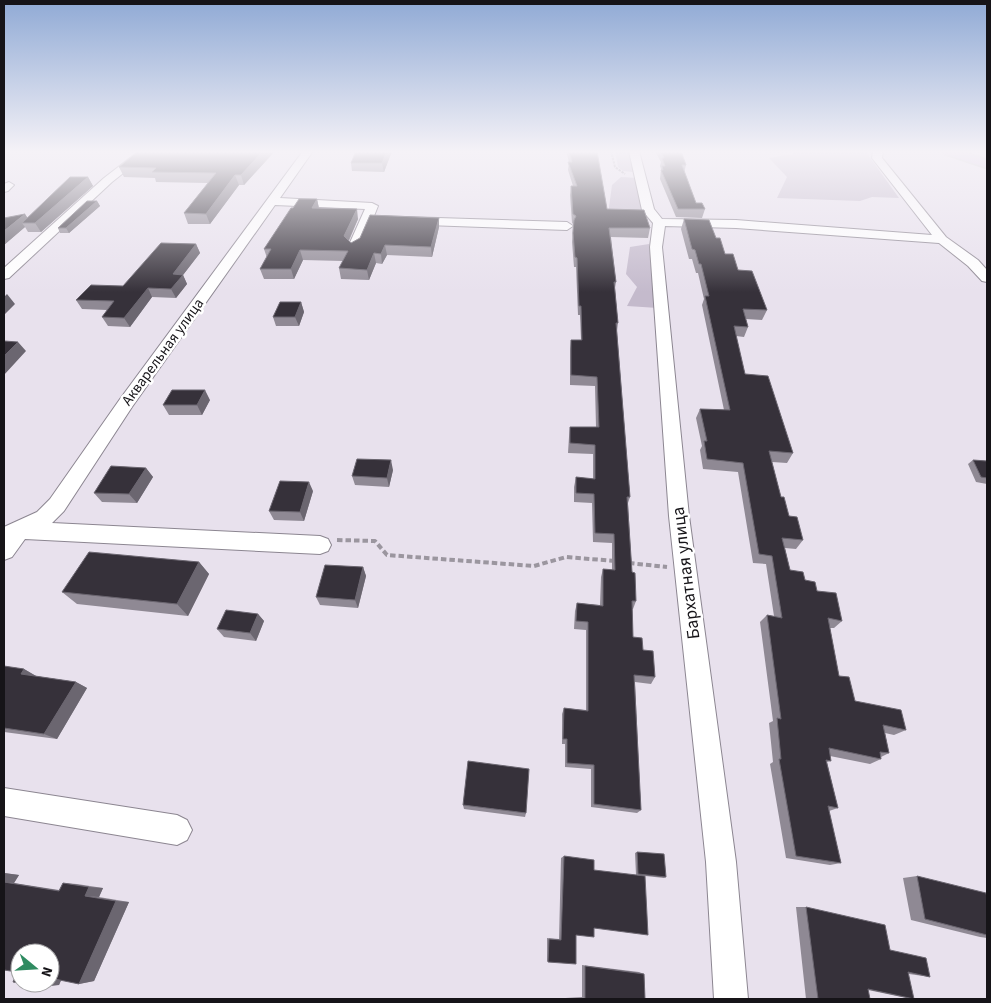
<svg xmlns="http://www.w3.org/2000/svg" width="991" height="1003" font-family="'Source Sans 3',sans-serif">
	<style>
		.green { fill: #c4bacc }
		.lines { fill: none; stroke-linecap: round; stroke-linejoin: round }
		.minor-casing { stroke: #8c8691; stroke-width: 2 }
		.major-casing { stroke: #c2c2c3; stroke-width: 3 }
		.path-far1 { stroke: #9b969f; stroke-width: 2; stroke-dasharray: 2.5 1; stroke-linecap: butt }
		.path { stroke: #9b969f; stroke-width: 4; stroke-dasharray: 5.5 3; stroke-linecap: butt }
		.minor { fill: #fff; fill-rule: evenodd }
		.major { fill: #d0bbe0; fill-rule: evenodd }
		.wall { fill: #8f8994 }
		.shaded-wall { fill: #6b6670 }
		.building { fill: #36313a; stroke: #6b6670 }
		.labels { text-anchor: middle; dominant-baseline: central; stroke-width: 5; stroke-linejoin: round; paint-order: stroke }
		.far-street-label { font-size: 15px; fill: #161418; stroke: #fff }
		.street-label { font-size: 18px; fill: #161418; stroke: #fff }
	</style>
	<rect width="100%" height="100%" fill="#e8e1ed"/>
	<path class="green" d="M 615,151 L 631,151 L 633,172 L 623,171 L 618,167 Z
		M 793,151 L 866,152 L 899,198 L 872,197 L 860,201 L 777,198 L 787,177 L 769,158 L 793,154 Z
		M 621,177 L 638,178 L 645,217 L 607,222 L 612,185 Z
		M 649,244 L 658,308 L 627,306 L 637,287 L 626,274 L 630,247 Z"/>
	<g class="lines">
		<g class="minor-casing">
			<path id="minor" d="M 139,151 L 151,151 L 112,182 L 9,278 L 4,279 L 4,268 L 104,178 Z
				M 303,151 L 313,151 L 280,198 L 372,203 L 378,206 L 374,216 L 567,222 L 573,226 L 567,230 L 371,223 L 360,247 L 354,251 L 348,247 L 365,209 L 275,205 L 132,407 L 64,511 L 52,523 L 320,536 L 328,539 L 331,545 L 328,551 L 320,554 L 25,539 L 12,557 L 4,560 L 4,527 L 37,512 L 50,499 L 120,399 Z
				M 629,151 L 639,151 L 654,209 L 662,219 L 736,220 L 932,235 L 872,158 L 873,151 L 883,151 L 882,158 L 946,237 L 978,260 L 987,270 L 987,282 L 982,281 L 968,266 L 939,243 L 736,228 L 665,226 L 662,247 L 689,516 L 736,862 L 748,999 L 714,999 L 706,862 L 669,516 L 650,247 L 653,223 L 642,210 Z
				M 9,182 L 14,185 L 8,191 L 4,192 L 4,184 Z
				M 4,788 L 177,815 L 187,820 L 192,830 L 187,840 L 177,845 L 4,816 Z"/>
		</g>
		<g class="major-casing">
			<path id="major" d="M 943,151 L 962,151 L 987,160 L 987,168 L 945,154 Z"/>
		</g>
		<path class="path-far1" d="M 611,151 L 615,167 L 625,174"/>
		<path class="path" d="M 337,540 L 375,541 L 387,555 L 534,566 L 566,557 L 615,561
			M 629,563 L 667,567"/>
		<use href="#minor" class="minor"/>
		<use href="#major" class="major"/>
	</g>
	<path class="wall" d="M 275,151 L 244,185 L 239,185 L 210,224 L 188,224 L 184,213 L 208,183 L 156,182 L 155,178 L 124,177 L 119,167 Z
		M 356,151 L 392,151 L 384,172 L 352,171 L 351,163 Z
		M 566,151 L 597,151 L 607,209 L 650,228 L 648,238 L 611,237 L 616,282 L 615,288 L 618,323 L 617,331 L 630,497 L 628,503 L 632,572 L 636,601 L 633,609 L 632,609 L 633,637 L 643,650 L 655,677 L 651,684 L 635,682 L 641,810 L 637,813 L 591,807 L 591,769 L 565,767 L 565,744 L 562,744 L 562,714 L 564,708 L 586,710 L 586,630 L 574,629 L 575,611 L 577,603 L 600,605 L 601,577 L 603,569 L 612,570 L 612,543 L 593,542 L 592,503 L 574,502 L 574,487 L 576,477 L 593,479 L 593,454 L 568,453 L 569,437 L 570,427 L 596,427 L 595,386 L 570,385 L 570,349 L 571,340 L 581,340 L 580,315 L 578,315 L 576,267 L 574,267 L 572,242 L 573,224 L 572,223 L 570,195 L 571,186 L 573,186 L 568,170 L 569,162 Z
		M 655,151 L 681,151 L 686,165 L 684,173 L 696,203 L 705,209 L 702,218 L 676,217 L 660,179 L 661,169 L 660,166 L 661,162 Z
		M 88,177 L 93,186 L 41,232 L 28,232 L 25,227 L 4,245 L 25,214 L 27,218 Z
		M 317,199 L 319,208 L 358,219 L 349,241 L 351,243 L 439,218 L 439,227 L 432,257 L 387,255 L 382,264 L 376,263 L 369,280 L 341,279 L 339,268 L 343,261 L 303,260 L 294,279 L 264,279 L 260,269 L 267,258 L 264,249 L 293,208 Z
		M 97,201 L 100,206 L 69,233 L 60,233 L 58,228 Z
		M 684,219 L 716,238 L 725,254 L 767,310 L 762,320 L 746,319 L 748,327 L 744,337 L 736,336 L 745,374 L 793,453 L 787,463 L 772,462 L 781,497 L 789,516 L 803,540 L 796,549 L 785,548 L 790,570 L 805,580 L 817,591 L 842,621 L 834,628 L 830,628 L 839,676 L 855,701 L 906,730 L 894,735 L 885,733 L 889,753 L 881,757 L 881,759 L 870,764 L 830,756 L 831,761 L 827,762 L 838,808 L 829,811 L 841,863 L 830,865 L 786,858 L 770,764 L 773,762 L 769,723 L 773,721 L 760,622 L 767,615 L 774,616 L 766,564 L 753,563 L 738,472 L 703,469 L 700,450 L 702,446 L 696,418 L 700,409 L 724,410 L 702,305 L 704,299 L 698,273 L 696,273 L 692,259 L 689,259 L 681,229 Z
		M 196,244 L 200,253 L 183,275 L 187,284 L 176,298 L 152,297 L 130,327 L 108,326 L 102,317 L 107,310 L 82,309 L 76,300 L 123,286 Z
		M 301,302 L 304,312 L 299,326 L 276,326 L 273,317 Z
		M 210,400 L 202,415 L 169,415 L 163,405 Z
		M 973,460 L 987,461 L 987,484 L 976,482 L 968,464 Z
		M 146,468 L 153,477 L 137,503 L 102,502 L 94,493 Z
		M 393,470 L 389,487 L 355,485 L 352,476 Z
		M 313,491 L 304,521 L 274,520 L 269,511 Z
		M 199,562 L 209,574 L 188,616 L 77,604 L 62,592 Z
		M 363,567 L 366,576 L 358,608 L 320,605 L 316,597 Z
		M 258,614 L 264,621 L 256,641 L 224,637 L 217,629 Z
		M 4,666 L 24,669 L 36,676 L 76,682 L 87,688 L 57,739 L 4,732 Z
		M 463,805 L 526,813 L 525,817 L 464,809 Z
		M 637,852 L 666,877 L 664,878 L 636,875 L 635,853 Z
		M 564,856 L 594,928 L 576,935 L 548,962 L 547,961 L 547,938 L 559,939 L 561,858 Z
		M 4,873 L 19,875 L 14,883 L 59,890 L 63,883 L 77,884 L 103,888 L 99,897 L 129,902 L 94,981 L 79,984 L 61,980 L 59,985 L 17,972 L 4,970 Z
		M 917,876 L 987,898 L 987,938 L 980,937 L 911,920 L 903,878 Z
		M 796,907 L 806,907 L 890,950 L 930,977 L 909,974 L 911,999 L 868,990 L 870,999 L 806,999 Z
		M 582,965 L 639,972 L 644,974 L 645,999 L 549,999 L 582,997 Z"/>
	<path class="shaded-wall" d="M 263,151 L 275,151 L 244,185 L 241,175 Z
		M 387,151 L 392,151 L 384,172 L 382,163 Z
		M 235,175 L 239,185 L 210,224 L 206,214 Z
		M 88,177 L 93,186 L 41,232 L 35,223 Z
		M 317,199 L 319,209 L 312,208 Z
		M 97,201 L 100,206 L 69,233 L 66,228 Z
		M 357,209 L 358,219 L 346,246 L 344,236 Z
		M 25,214 L 31,223 L 22,223 L 25,227 L 4,245 L 4,231 Z
		M 439,218 L 439,227 L 432,257 L 431,247 Z
		M 196,244 L 200,253 L 183,275 L 187,284 L 176,298 L 171,289 L 173,274 Z
		M 385,245 L 387,255 L 382,264 L 381,254 Z
		M 300,250 L 303,260 L 294,279 L 291,269 Z
		M 374,253 L 376,263 L 369,280 L 367,270 Z
		M 148,288 L 152,297 L 130,327 L 124,318 Z
		M 7,294 L 15,304 L 4,315 L 4,297 Z
		M 301,302 L 304,312 L 299,326 L 295,317 Z
		M 18,342 L 26,351 L 4,375 L 4,356 Z
		M 205,390 L 210,400 L 202,415 L 197,405 Z
		M 391,460 L 393,470 L 389,487 L 387,478 Z
		M 146,468 L 153,477 L 137,503 L 129,494 Z
		M 309,482 L 313,491 L 304,521 L 300,512 Z
		M 199,562 L 209,574 L 188,616 L 177,604 Z
		M 363,567 L 366,576 L 358,608 L 355,600 Z
		M 258,614 L 264,621 L 256,641 L 250,633 Z
		M 24,669 L 36,676 L 33,681 L 21,674 Z
		M 76,682 L 87,688 L 57,739 L 44,734 Z
		M 4,873 L 19,875 L 14,883 L 4,882 Z
		M 89,887 L 103,888 L 99,897 L 85,896 Z
		M 116,901 L 129,902 L 94,981 L 79,984 Z
		M 63,976 L 59,985 L 43,987 L 45,983 L 50,983 L 50,978 Z"/>
	<path class="building" d="M 138,151 L 263,151 L 241,175 L 235,175 L 206,214 L 184,213 L 216,173 L 152,172 L 156,168 L 119,167 Z
		M 356,151 L 387,151 L 382,163 L 351,163 Z
		M 569,151 L 597,151 L 607,209 L 644,210 L 650,228 L 609,228 L 616,282 L 614,282 L 618,323 L 616,323 L 630,497 L 627,497 L 632,572 L 635,573 L 636,601 L 632,601 L 633,637 L 642,638 L 643,650 L 653,651 L 655,677 L 634,675 L 641,810 L 594,804 L 594,765 L 567,763 L 567,739 L 563,739 L 564,708 L 588,711 L 588,622 L 576,621 L 577,603 L 603,606 L 603,569 L 615,570 L 614,534 L 595,533 L 594,494 L 576,493 L 576,477 L 595,479 L 595,445 L 570,443 L 570,427 L 599,427 L 597,377 L 571,375 L 571,340 L 582,340 L 581,306 L 579,306 L 577,258 L 575,257 L 573,233 L 574,220 L 576,216 L 573,214 L 571,186 L 577,186 L 568,162 L 572,162 Z
		M 661,151 L 681,151 L 686,165 L 682,165 L 696,203 L 702,203 L 705,209 L 678,209 L 661,170 L 663,170 L 662,166 L 665,166 L 662,158 L 664,158 Z
		M 70,177 L 88,177 L 35,223 L 22,223 Z
		M 299,199 L 317,199 L 312,208 L 357,209 L 344,236 L 351,243 L 360,238 L 370,215 L 439,218 L 431,247 L 385,245 L 381,254 L 374,253 L 367,270 L 339,268 L 348,251 L 300,250 L 291,269 L 260,269 L 271,249 L 264,249 L 291,208 L 293,208 Z
		M 87,201 L 97,201 L 66,228 L 58,228 Z
		M 25,214 L 4,231 L 4,218 Z
		M 684,219 L 709,220 L 716,238 L 720,238 L 725,254 L 733,254 L 738,270 L 752,271 L 767,310 L 743,309 L 748,327 L 734,326 L 745,374 L 768,376 L 793,453 L 769,451 L 781,497 L 784,497 L 789,516 L 797,517 L 803,540 L 782,538 L 790,570 L 803,572 L 805,580 L 815,582 L 817,591 L 836,593 L 842,621 L 828,618 L 839,676 L 849,677 L 855,701 L 901,710 L 906,730 L 883,725 L 889,753 L 880,752 L 881,759 L 829,748 L 831,761 L 826,760 L 838,808 L 828,806 L 841,863 L 796,856 L 779,759 L 781,759 L 777,718 L 781,719 L 767,615 L 782,618 L 772,556 L 759,554 L 743,463 L 707,459 L 704,441 L 707,441 L 700,409 L 730,410 L 705,296 L 709,296 L 701,264 L 699,264 L 695,250 L 692,249 Z
		M 161,243 L 196,244 L 173,274 L 183,275 L 171,289 L 148,288 L 124,318 L 102,317 L 114,301 L 76,300 L 91,285 L 123,286 Z
		M 280,302 L 301,302 L 295,317 L 273,317 Z
		M 4,341 L 18,342 L 4,356 Z
		M 172,390 L 205,390 L 197,405 L 163,405 Z
		M 357,459 L 391,460 L 387,478 L 352,476 Z
		M 973,460 L 987,461 L 987,478 L 981,477 Z
		M 111,466 L 146,468 L 129,494 L 94,493 Z
		M 280,481 L 309,482 L 300,512 L 269,511 Z
		M 89,552 L 199,562 L 177,604 L 62,592 Z
		M 325,565 L 363,567 L 355,600 L 316,597 Z
		M 226,610 L 258,614 L 250,633 L 217,629 Z
		M 4,666 L 24,669 L 21,674 L 76,682 L 44,734 L 4,728 Z
		M 468,761 L 529,769 L 526,813 L 463,805 Z
		M 637,852 L 664,854 L 666,877 L 638,874 Z
		M 564,856 L 594,860 L 594,870 L 645,876 L 648,935 L 594,928 L 594,937 L 576,935 L 576,964 L 548,962 L 549,939 L 561,940 Z
		M 917,876 L 986,893 L 987,898 L 987,935 L 925,919 Z
		M 4,882 L 59,891 L 63,883 L 89,887 L 85,896 L 116,901 L 79,984 L 50,978 L 50,953 L 20,953 L 20,983 L 45,983 L 43,987 L 13,982 L 17,972 L 4,970 Z
		M 806,907 L 885,925 L 890,950 L 926,958 L 930,977 L 908,972 L 914,999 L 868,989 L 870,999 L 818,999 Z
		M 585,966 L 644,974 L 645,999 L 585,999 Z"/>
	<linearGradient id="sky" x2="0" y2="1"><stop stop-color="#90aad5"/><stop offset="0.52" stop-color="#f5f2f7"/><stop offset="1" stop-color="#f5f2f7" stop-opacity="0"/></linearGradient>
	<rect width="991" height="292" fill="url(#sky)"/>
	<g class="labels">
		<g class="far-street-label">
			<text transform="translate(163 352) rotate(-54)">Акварельная улица</text>
		</g>
		<g class="street-label">
			<text transform="translate(686 573) rotate(-97)">Бархатная улица</text>
		</g>
	</g>
	<rect width="991" height="1003" fill="none" stroke="#161418" stroke-width="10"/>
	<g transform="translate(35 968) rotate(108)"><circle r="24" fill="#ffffff" stroke="#a2a1a3"/>
	<path d="M0-4L9 19L0 12L-9 19Z" fill="#2f8b61"/>
	<text y="-8" font-size="14" font-weight="bold" text-anchor="middle" fill="#161418">N</text>
	</g>
</svg>
